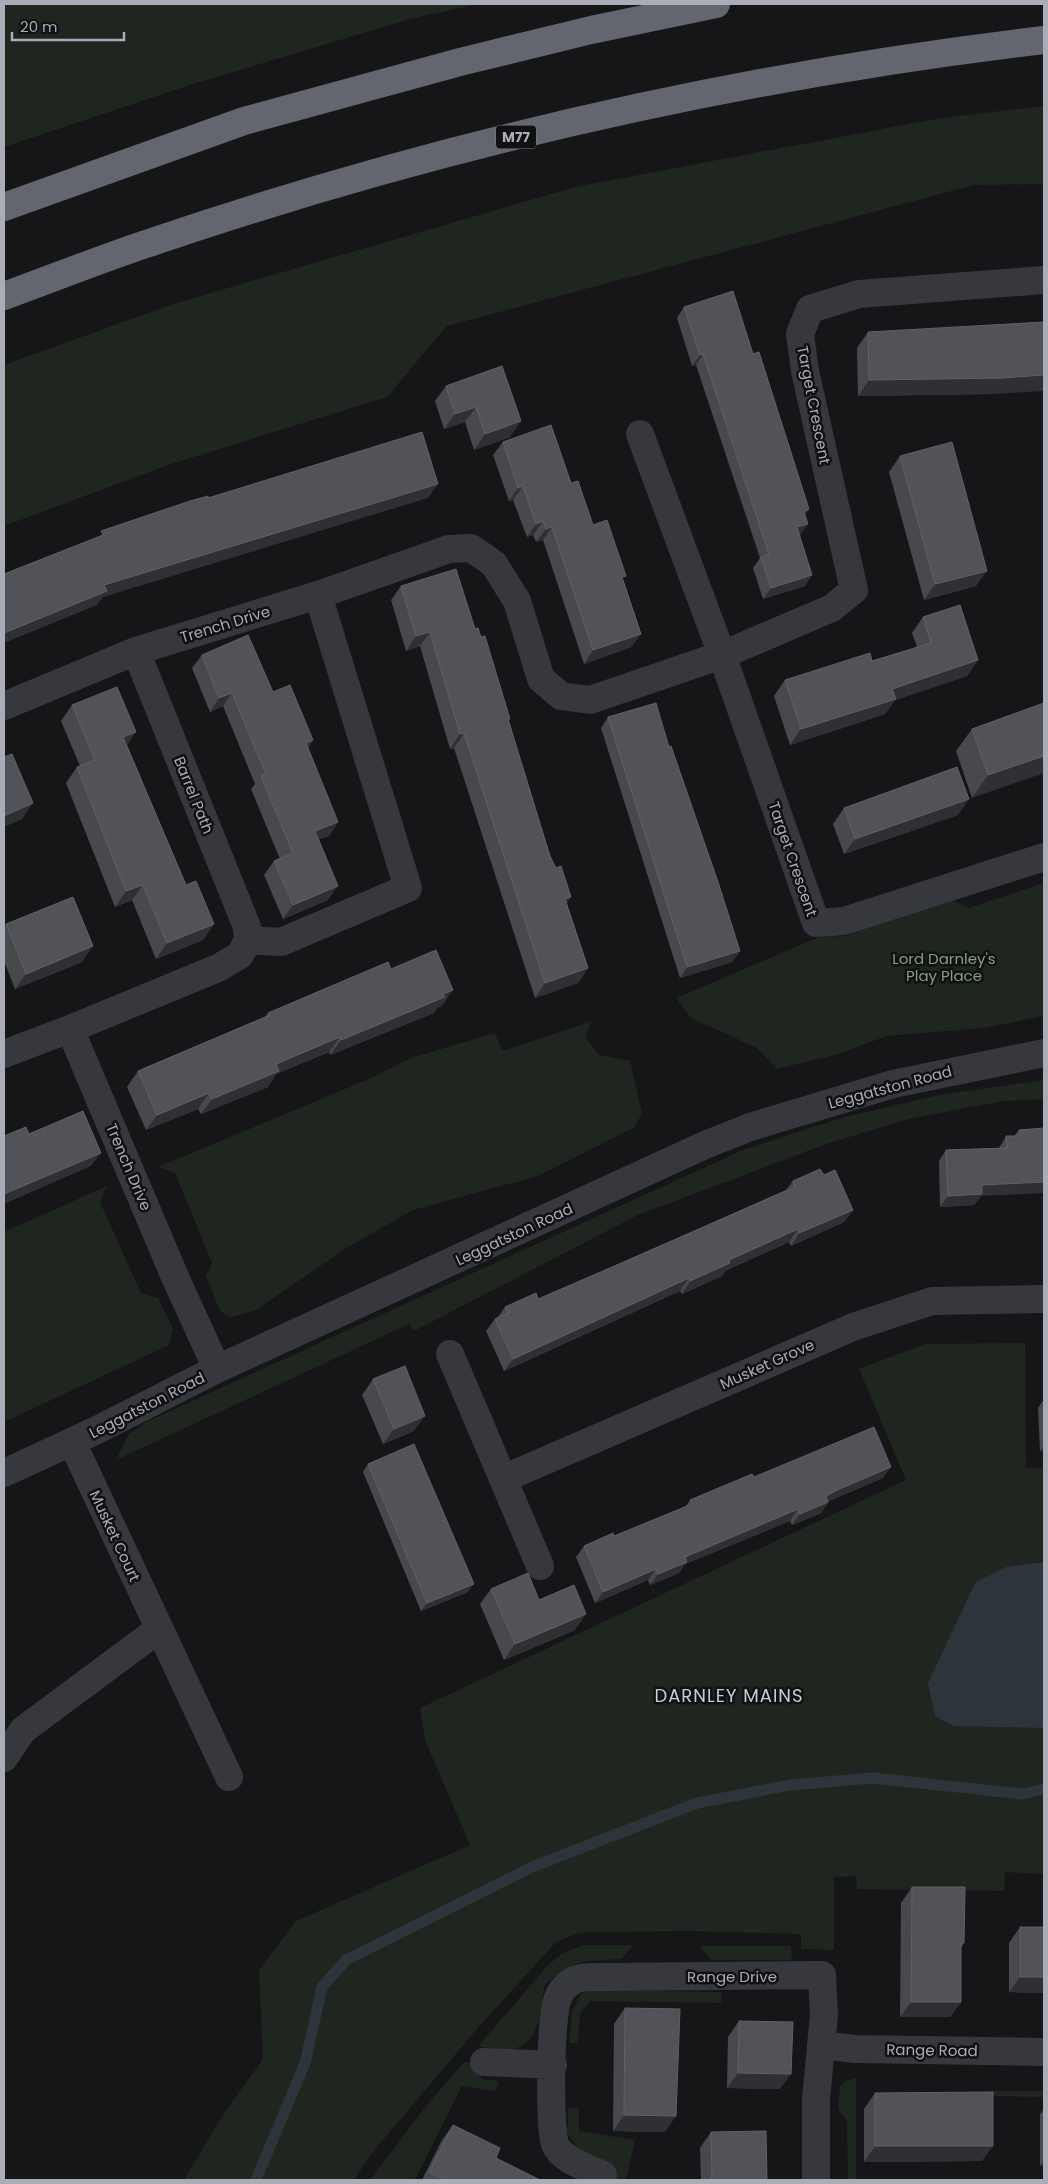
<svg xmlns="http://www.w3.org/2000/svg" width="1048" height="2184" font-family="Poppins,sans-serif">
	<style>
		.green { fill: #1e261f }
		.water { fill: #2c353c }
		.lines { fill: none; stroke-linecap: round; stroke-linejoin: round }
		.stream { stroke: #2c353c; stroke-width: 11 }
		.minor { stroke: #37383d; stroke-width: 28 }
		.highway { stroke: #63666e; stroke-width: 28 }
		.wall { fill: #47494d }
		.shaded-wall { fill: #2f3033 }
		.building { fill: #525359; stroke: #5f6168 }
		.labels { text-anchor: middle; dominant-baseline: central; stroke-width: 5; stroke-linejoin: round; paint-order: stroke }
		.shield { fill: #111113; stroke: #7b7e86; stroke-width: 1 }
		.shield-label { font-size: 14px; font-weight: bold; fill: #a8adb8 }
		.street-label { font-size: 15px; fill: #a8adb8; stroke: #111113 }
		.park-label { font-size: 15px; fill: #7fa381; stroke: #111113 }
		.quarter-label { font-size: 18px; letter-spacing: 1px; fill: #c9ccd4; stroke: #111113 }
	</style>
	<rect width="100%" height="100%" fill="#161618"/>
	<path class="green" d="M 4,4 L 478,4 L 410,19 L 193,84 L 4,147 Z
		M 1044,106 L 1044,184 L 974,185 L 447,326 L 387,397 L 168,465 L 4,526 L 4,365 L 173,304 L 575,187 L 941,118 Z
		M 1044,883 L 1044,1016 L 984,1028 L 887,1036 L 835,1055 L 777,1069 L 757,1048 L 691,1018 L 676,998 L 819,937 L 845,936 L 949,898 L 969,908 Z
		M 592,1021 L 585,1037 L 599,1055 L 630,1061 L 642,1113 L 635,1127 L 538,1176 L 413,1210 L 348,1247 L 256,1310 L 230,1317 L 220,1311 L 206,1276 L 212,1263 L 175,1173 L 158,1167 L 369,1079 L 411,1058 L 495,1033 L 502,1051 Z
		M 1044,1080 L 1044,1099 L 1004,1101 L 912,1118 L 826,1144 L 638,1215 L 414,1331 L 409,1324 L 116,1460 L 129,1434 L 146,1422 L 743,1150 L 841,1118 L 939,1095 Z
		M 107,1186 L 100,1202 L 141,1293 L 158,1298 L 173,1328 L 169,1345 L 4,1422 L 4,1232 Z
		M 1025,1343 L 1026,1468 L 1044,1468 L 1044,1562 L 1006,1567 L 953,1726 L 1044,1728 L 1044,1874 L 1005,1872 L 1004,1891 L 857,1889 L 856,1876 L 834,1877 L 834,1950 L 801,1949 L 801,1934 L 691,1931 L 592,1932 L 575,1934 L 555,1943 L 477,2029 L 372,2153 L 354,2180 L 184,2180 L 224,2113 L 263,2059 L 259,1970 L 296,1921 L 470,1845 L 425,1740 L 420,1708 L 906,1480 L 859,1369 L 925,1344 Z
		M 584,1945 L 634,1945 L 621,1959 C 582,1961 576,1959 545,1985 C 541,2006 541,2039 517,2048 C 508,2051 491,2047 481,2047 L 480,2044 L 548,1965 L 563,1953 Z
		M 699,1946 L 791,1946 L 792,1960 L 711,1960 Z
		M 594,1990 L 722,1992 L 721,2003 L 590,2001 L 580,2014 L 578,2043 L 569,2043 L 572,2012 L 581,1993 Z
		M 464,2062 L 481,2064 L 481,2079 L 499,2081 L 495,2091 L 462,2086 L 415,2180 L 370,2180 L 426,2106 Z
		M 856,2078 L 856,2180 L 848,2180 L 847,2121 L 838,2109 L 840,2086 L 845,2081 Z
		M 989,2091 L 1044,2091 L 1044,2097 L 993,2096 Z
		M 579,2107 L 579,2131 L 635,2140 L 626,2180 L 613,2180 L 615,2169 L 578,2149 L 564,2128 L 568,2127 L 568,2108 Z"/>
	<path class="water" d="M 1044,1562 L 1044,1728 L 953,1726 L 935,1716 L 928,1683 L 975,1583 L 1006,1567 Z"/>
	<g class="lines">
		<path class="stream" d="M 256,2180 L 305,2063 L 322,1987 L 346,1960 L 532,1867 L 697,1803 L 790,1785 L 873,1778 L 1022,1794 L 1044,1789"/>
		<path class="minor" d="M 640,434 L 722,655 L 816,923 L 844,921 L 1044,857
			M 136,651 L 247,927 L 248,940
			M 4,706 L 136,651 L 318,595 L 449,549 L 471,548 L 494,564 L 517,601 L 541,679 L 561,696 L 590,700 L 722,655 L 832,608 L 854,590 L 805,371 L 800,334 L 810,309 L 859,294 L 1044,280
			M 70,1029 L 218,968 L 240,955 L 248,940 L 281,942 L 408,888 L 318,595
			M 4,1054 L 70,1029 L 175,1277 L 217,1369
			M 450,1354 L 540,1566
			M 72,1442 L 229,1777
			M 4,1473 L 97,1430 L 217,1369 L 705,1145 L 750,1127 L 893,1084 L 1044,1053
			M 503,1479 L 853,1327 L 932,1301 L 1044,1299
			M 4,1758 L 23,1730 L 159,1629
			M 821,2045 L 855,2049 L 1044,2052
			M 484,2062 L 553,2065
			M 603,2175 C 588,2168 561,2160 555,2144 C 549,2126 550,2015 558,1998 C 559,1994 563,1989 566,1986 C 576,1975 593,1977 606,1977 L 822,1975 L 824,2015 L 816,2099 L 816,2180"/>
		<path class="highway" d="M 4,207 L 244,121 L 460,62 L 591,30 L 716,4
			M 4,296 C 51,279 98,260 146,244 C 437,145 739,76 1044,40"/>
	</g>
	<path class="wall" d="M 684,307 L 805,516 L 800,535 L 799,535 L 812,575 L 805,586 L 763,599 L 753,568 L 760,558 L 696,365 L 692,366 L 677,318 Z
		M 868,332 L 991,394 L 858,396 L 857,348 Z
		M 502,366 L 510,437 L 474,450 L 465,422 L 444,429 L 435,401 L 446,386 Z
		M 503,442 L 571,483 L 623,581 L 641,634 L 631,647 L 584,664 L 543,540 L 536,542 L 533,535 L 527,537 L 513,500 L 509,501 L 493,455 Z
		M 900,456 L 976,586 L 924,600 L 889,472 Z
		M 401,586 L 475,629 L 508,721 L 550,856 L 588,968 L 578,983 L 535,998 L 454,748 L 450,749 L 420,646 L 406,651 L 391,600 Z
		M 923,617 L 978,660 L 967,676 L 895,700 L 885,714 L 790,745 L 774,696 L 785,680 L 872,661 L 917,647 L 912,633 Z
		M 202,655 L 273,692 L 313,740 L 308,748 L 338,822 L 329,836 L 319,839 L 328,900 L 283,919 L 264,875 L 274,861 L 280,859 L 251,789 L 255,784 L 223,706 L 210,712 L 192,668 Z
		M 1044,703 L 972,798 L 956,751 L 972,729 Z
		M 72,705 L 127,745 L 186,885 L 214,924 L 203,940 L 156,959 L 132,900 L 115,907 L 66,783 L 77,767 L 80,766 L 61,721 Z
		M 608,717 L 669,747 L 740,951 L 732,962 L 680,978 L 601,728 Z
		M 844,808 L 958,815 L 844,854 L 833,824 Z
		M 6,924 L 82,962 L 15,989 L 4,961 L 4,927 Z
		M 391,969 L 442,1006 L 437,1008 L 434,1013 L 330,1055 L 329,1052 L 276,1074 L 268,1087 L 201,1114 L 198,1109 L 146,1130 L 127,1087 L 138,1071 L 265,1017 L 268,1013 Z
		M 1044,1128 L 981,1196 L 974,1205 L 940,1207 L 939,1161 L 946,1150 L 999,1148 L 1006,1136 L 1014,1136 L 1019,1130 Z
		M 824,1175 L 853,1210 L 844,1222 L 791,1246 L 789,1242 L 725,1271 L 722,1276 L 682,1294 L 680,1291 L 504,1371 L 486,1331 L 495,1319 L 498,1317 L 505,1307 L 538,1299 L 603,1271 L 786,1190 L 793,1181 Z
		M 373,1379 L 414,1431 L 383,1444 L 362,1395 Z
		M 1044,1399 L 1044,1451 L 1040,1451 L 1038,1408 Z
		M 368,1464 L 468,1592 L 421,1611 L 363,1472 Z
		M 754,1477 L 883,1478 L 829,1501 L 821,1513 L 792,1525 L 790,1521 L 685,1564 L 679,1573 L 650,1585 L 648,1580 L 595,1603 L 576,1557 L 584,1546 L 614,1536 L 685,1507 L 690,1500 Z
		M 491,1589 L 539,1600 L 575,1630 L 504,1660 L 480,1604 Z
		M 912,1887 L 964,1943 L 961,1948 L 961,2002 L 950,2017 L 900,2017 L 901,1903 Z
		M 1020,1927 L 1044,1993 L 1009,1992 L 1009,1943 Z
		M 625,2008 L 665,2132 L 613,2131 L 614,2024 Z
		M 739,2021 L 780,2089 L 727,2088 L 728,2037 Z
		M 875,2093 L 982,2161 L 864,2162 L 864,2109 Z
		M 1044,2109 L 1044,2166 L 1040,2166 L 1040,2114 Z
		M 453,2125 L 496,2158 L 540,2180 L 422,2180 L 442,2140 Z
		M 711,2132 L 767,2180 L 701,2180 L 700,2148 Z"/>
	<path class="shaded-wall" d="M 703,354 L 696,365 L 692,366 L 700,355 Z
		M 1044,375 L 1044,391 L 991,394 L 858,396 L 869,380 Z
		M 476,407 L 465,422 L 444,429 L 455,414 Z
		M 521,421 L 510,437 L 474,450 L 485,434 Z
		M 438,484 L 428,498 L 103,597 L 97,605 L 4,643 L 4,633 L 104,585 Z
		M 523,486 L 513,500 L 509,501 L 518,488 Z
		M 809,509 L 802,520 L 804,512 Z
		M 543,521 L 533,535 L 527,537 L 536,524 Z
		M 808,524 L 800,535 L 789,538 L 797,527 Z
		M 552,527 L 543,540 L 536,542 L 546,529 Z
		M 987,571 L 976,586 L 924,600 L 935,584 Z
		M 812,575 L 805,586 L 763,599 L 771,588 Z
		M 430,632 L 420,646 L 406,651 L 416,636 Z
		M 641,634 L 631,647 L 584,664 L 593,650 Z
		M 978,660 L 967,676 L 895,700 L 885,714 L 790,745 L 801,729 L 892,689 Z
		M 232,693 L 223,706 L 210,712 L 219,698 Z
		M 136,732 L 125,748 L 123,737 Z
		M 464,733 L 454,748 L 450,749 L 460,734 Z
		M 313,740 L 304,754 L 306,743 Z
		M 1044,756 L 1044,773 L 972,798 L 988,775 Z
		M 969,799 L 958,815 L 844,854 L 855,839 Z
		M 33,803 L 22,819 L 4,827 L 4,816 Z
		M 338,822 L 329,836 L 306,844 L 315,831 Z
		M 143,885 L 132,900 L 115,907 L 126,891 Z
		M 338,886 L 328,900 L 283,919 L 293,905 Z
		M 571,897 L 561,911 L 565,899 Z
		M 214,924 L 203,940 L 156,959 L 167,943 Z
		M 93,946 L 82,962 L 15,989 L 26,974 Z
		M 740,951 L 732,962 L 680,978 L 687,967 Z
		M 588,968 L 578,983 L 535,998 L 545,983 Z
		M 453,990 L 442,1006 L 437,1008 L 434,1013 L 330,1055 L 341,1040 Z
		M 340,1037 L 329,1052 L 276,1074 L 268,1087 L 201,1114 L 212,1099 L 276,1064 Z
		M 209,1093 L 198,1109 L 146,1130 L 157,1115 Z
		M 101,1153 L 91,1166 L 4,1204 L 4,1194 Z
		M 1044,1182 L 1044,1193 L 981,1196 L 974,1205 L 940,1207 L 948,1196 L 982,1185 Z
		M 853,1210 L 844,1222 L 791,1246 L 799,1233 Z
		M 798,1229 L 789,1242 L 725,1271 L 722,1276 L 682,1294 L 690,1281 L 729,1260 Z
		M 689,1278 L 680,1291 L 504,1371 L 513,1359 Z
		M 425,1416 L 414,1431 L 383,1444 L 394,1429 Z
		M 1044,1445 L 1044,1451 L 1040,1451 Z
		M 891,1467 L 883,1478 L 829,1501 L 824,1504 L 828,1502 L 821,1513 L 792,1525 L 800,1514 L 837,1490 Z
		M 798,1509 L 790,1521 L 685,1564 L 679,1573 L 650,1585 L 658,1574 L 685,1557 Z
		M 656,1569 L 648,1580 L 595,1603 L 603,1592 Z
		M 474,1584 L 468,1592 L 421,1611 L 427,1603 Z
		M 586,1614 L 575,1630 L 504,1660 L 515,1644 Z
		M 1020,1977 L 1044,1977 L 1044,1993 L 1009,1992 Z
		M 911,2002 L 961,2002 L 950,2017 L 900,2017 Z
		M 738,2073 L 791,2074 L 780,2089 L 727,2088 Z
		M 624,2115 L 676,2116 L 665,2132 L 613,2131 Z
		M 875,2146 L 993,2146 L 982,2161 L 864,2162 Z
		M 1044,2160 L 1044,2166 L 1040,2166 Z"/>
	<path class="building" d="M 733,291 L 753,354 L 759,352 L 809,509 L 804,512 L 808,524 L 797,527 L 812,575 L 771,588 L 761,557 L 769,554 L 703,354 L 700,355 L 684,307 Z
		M 1044,322 L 1044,375 L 1002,378 L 869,380 L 868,332 Z
		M 502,366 L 521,421 L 485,434 L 476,407 L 455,414 L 446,386 Z
		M 551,425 L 571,483 L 578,481 L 593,525 L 607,520 L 626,576 L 622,577 L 641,634 L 593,650 L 552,527 L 546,529 L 543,521 L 536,524 L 523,486 L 518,488 L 503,442 Z
		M 422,432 L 438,484 L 104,585 L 107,591 L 4,633 L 4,574 L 103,535 L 101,531 L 190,501 L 208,496 L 208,498 Z
		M 952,442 L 987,571 L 935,584 L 900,456 Z
		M 456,569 L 475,629 L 478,628 L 481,637 L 485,636 L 510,719 L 508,719 L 550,856 L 556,868 L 561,866 L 571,897 L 565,899 L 588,968 L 545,983 L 464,733 L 460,734 L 430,632 L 416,636 L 401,586 Z
		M 960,605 L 978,660 L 892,689 L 896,699 L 801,729 L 785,680 L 870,653 L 872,661 L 931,643 L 923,617 Z
		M 248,635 L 273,692 L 290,685 L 313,740 L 306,743 L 338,822 L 315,831 L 338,886 L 293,905 L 274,861 L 293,853 L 261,776 L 266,774 L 232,693 L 219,698 L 202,655 Z
		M 117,687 L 136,732 L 123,737 L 186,885 L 196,881 L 214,924 L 167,943 L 143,885 L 126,891 L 77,767 L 95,760 L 72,705 Z
		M 656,703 L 669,747 L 671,746 L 718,882 L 740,951 L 687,967 L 608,717 Z
		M 1044,703 L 1044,756 L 988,775 L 972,729 Z
		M 12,754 L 33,803 L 4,816 L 4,757 Z
		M 957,767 L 969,799 L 855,839 L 844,808 Z
		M 73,897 L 93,946 L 26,974 L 6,924 Z
		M 436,950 L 453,990 L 443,994 L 445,997 L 341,1040 L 340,1037 L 276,1064 L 279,1071 L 212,1099 L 209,1093 L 157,1115 L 138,1071 L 270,1015 L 268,1013 L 388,962 L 391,969 Z
		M 83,1111 L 101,1153 L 4,1194 L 4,1136 L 26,1127 L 29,1134 Z
		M 1044,1128 L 1044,1182 L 982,1185 L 982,1194 L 948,1196 L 946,1150 L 1007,1148 L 1006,1136 L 1019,1136 L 1019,1130 Z
		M 820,1169 L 824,1175 L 835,1170 L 853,1210 L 799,1233 L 798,1229 L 729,1260 L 730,1263 L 690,1281 L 689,1278 L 513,1359 L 495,1319 L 508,1313 L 505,1307 L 536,1293 L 538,1299 L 603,1271 L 795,1187 L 793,1181 Z
		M 405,1366 L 425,1416 L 394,1429 L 373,1379 Z
		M 874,1427 L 891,1467 L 837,1490 L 826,1496 L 828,1502 L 800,1514 L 798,1509 L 685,1557 L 687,1562 L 658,1574 L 656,1569 L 603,1592 L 584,1546 L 613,1533 L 614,1536 L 692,1504 L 690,1500 L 752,1474 L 754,1477 Z
		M 414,1444 L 474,1584 L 427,1603 L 368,1464 Z
		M 528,1573 L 539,1600 L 574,1585 L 586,1614 L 515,1644 L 491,1589 Z
		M 912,1887 L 965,1887 L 964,1943 L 961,1943 L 961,2002 L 911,2002 Z
		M 1020,1927 L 1044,1927 L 1044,1977 L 1020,1977 Z
		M 625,2008 L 680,2009 L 676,2116 L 624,2115 Z
		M 739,2021 L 793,2022 L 791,2074 L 738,2073 Z
		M 993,2092 L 993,2146 L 875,2146 L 875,2093 Z
		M 453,2125 L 500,2148 L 496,2158 L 540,2180 L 445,2180 L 429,2172 Z
		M 766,2131 L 767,2180 L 711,2180 L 712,2177 L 711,2132 Z"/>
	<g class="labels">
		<rect class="shield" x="496" y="125.5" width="40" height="23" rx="4"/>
		<g class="shield-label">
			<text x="516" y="137">M77</text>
		</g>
		<g class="street-label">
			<text transform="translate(814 405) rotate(79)">Target Crescent</text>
			<text transform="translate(225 624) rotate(-17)">Trench Drive</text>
			<text transform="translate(194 795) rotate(68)">Barrel Path</text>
			<text transform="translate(793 859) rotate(71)">Target Crescent</text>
			<text transform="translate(890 1087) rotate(-15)">Leggatston Road</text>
			<text transform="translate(129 1167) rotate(67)">Trench Drive</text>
			<text transform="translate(514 1234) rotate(-25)">Leggatston Road</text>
			<text transform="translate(767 1364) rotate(-24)">Musket Grove</text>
			<text transform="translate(147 1405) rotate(-27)">Leggatston Road</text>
			<text transform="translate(115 1536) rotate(65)">Musket Court</text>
			<text x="732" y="1976">Range Drive</text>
			<text transform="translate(932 2050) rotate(1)">Range Road</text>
		</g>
		<g class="park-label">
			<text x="944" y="958">Lord Darnley's<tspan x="944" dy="17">Play Place</tspan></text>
		</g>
		<g class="quarter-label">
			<text x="729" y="1695">DARNLEY MAINS</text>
		</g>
	</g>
	<rect width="1048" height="2184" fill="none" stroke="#a8adb8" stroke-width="10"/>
	<path d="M12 32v8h112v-8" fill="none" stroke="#a8adb8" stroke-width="2.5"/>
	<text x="20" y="32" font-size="15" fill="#a8adb8" stroke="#111113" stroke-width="4" paint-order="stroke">20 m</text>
</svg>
